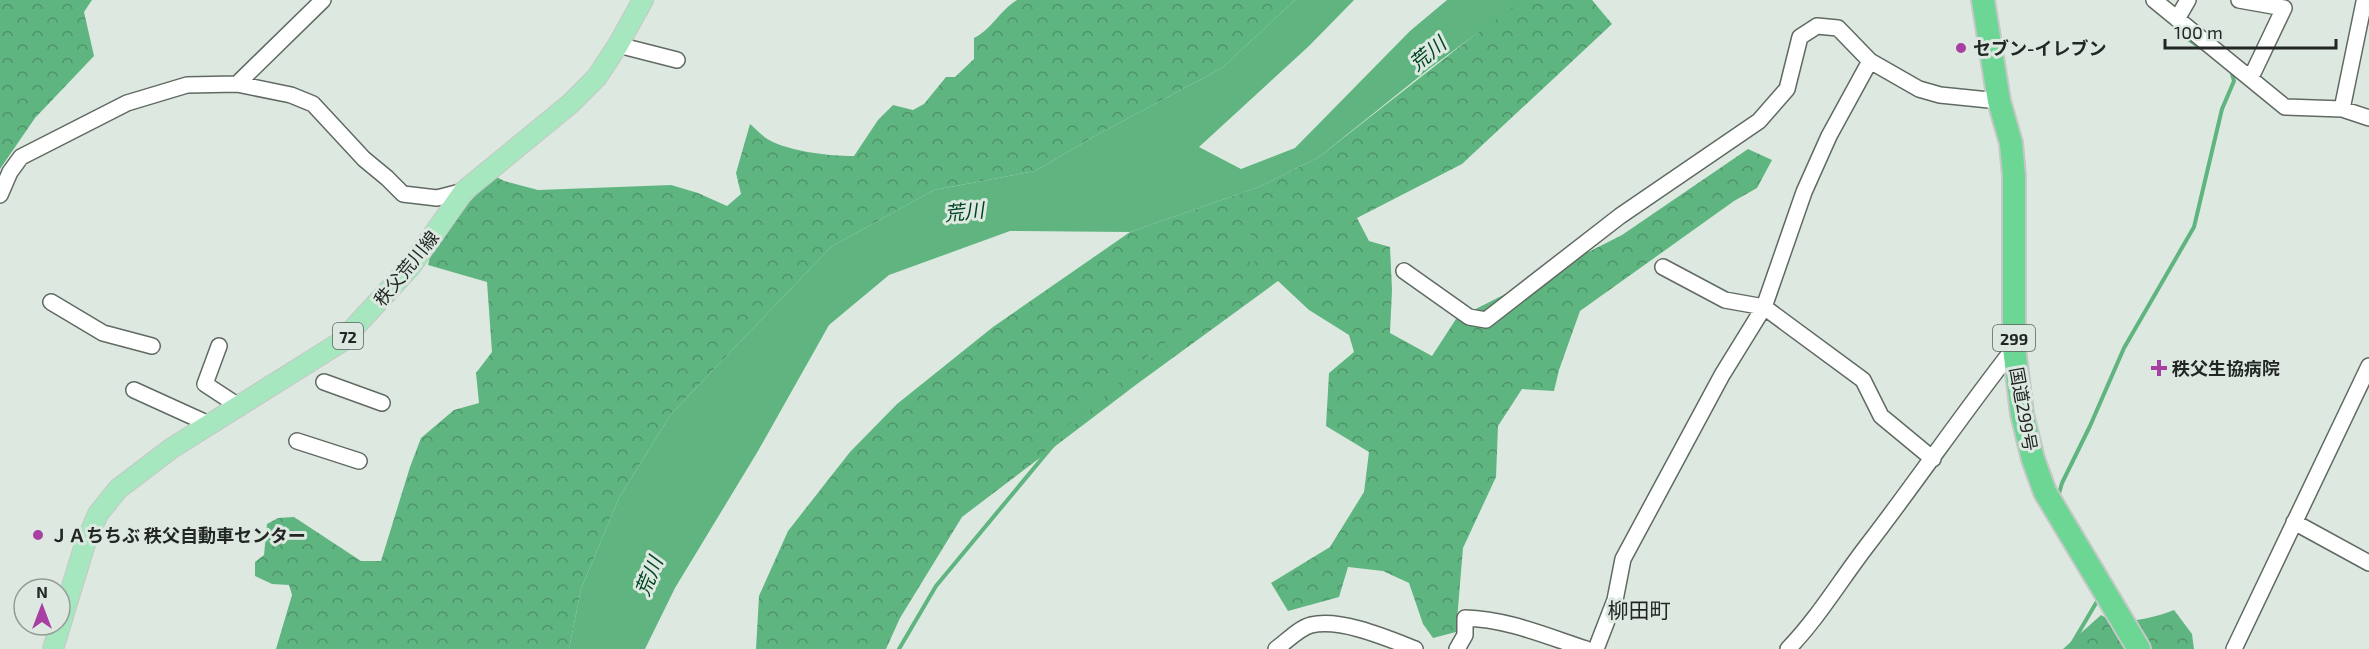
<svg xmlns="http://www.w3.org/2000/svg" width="2369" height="649" font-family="'Exo 2','Noto Sans JP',sans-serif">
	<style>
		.forest { fill: url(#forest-crowns) }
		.water { fill: #5fb47f }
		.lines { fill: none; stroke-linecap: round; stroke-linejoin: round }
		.stream { stroke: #5fb47f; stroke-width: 4 }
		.minor-casing { stroke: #606a63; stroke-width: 18 }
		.major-casing { stroke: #c6c7c6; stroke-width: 22 }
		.highway-casing { stroke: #c6c7c6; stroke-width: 26 }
		.minor { stroke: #fff; stroke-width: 15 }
		.major { stroke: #a7e7bf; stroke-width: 20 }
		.highway { stroke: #6cd795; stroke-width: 22 }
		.poi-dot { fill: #a840a3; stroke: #dde9e0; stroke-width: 2 }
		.labels { text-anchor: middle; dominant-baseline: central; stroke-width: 6; stroke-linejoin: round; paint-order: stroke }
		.shield { fill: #dde9e0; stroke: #5b615c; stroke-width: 1.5 }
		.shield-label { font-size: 16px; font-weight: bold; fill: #232724 }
		.poi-label { font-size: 18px; font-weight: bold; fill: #232724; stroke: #dde9e0; text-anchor: start }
		.street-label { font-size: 18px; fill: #232724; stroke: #dde9e0 }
		.water-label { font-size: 20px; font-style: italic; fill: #004523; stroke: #dde9e0 }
		.quarter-label { font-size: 21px; fill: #232724; stroke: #dde9e0 }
	</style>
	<defs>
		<pattern id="forest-crowns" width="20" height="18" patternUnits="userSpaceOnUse" patternTransform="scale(1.5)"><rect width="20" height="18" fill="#5fb580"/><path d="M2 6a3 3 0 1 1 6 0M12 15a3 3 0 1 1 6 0" fill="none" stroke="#4e9369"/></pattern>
	</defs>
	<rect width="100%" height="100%" fill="#dde9e0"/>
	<path class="forest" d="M 0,0 L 92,0 L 84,12 L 94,56 L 35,118 L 0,169 Z
		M 1017,0 L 1295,0 L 1222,68 L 1095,136 L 1035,171 L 934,190 L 831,247 L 671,414 L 619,498 L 581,589 L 569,649 L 276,649 L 292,595 L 289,585 L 272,584 L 255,576 L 255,562 L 264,555 L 267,524 L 278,518 L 294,517 L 361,561 L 381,561 L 410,467 L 421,438 L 454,410 L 479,403 L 476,373 L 492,352 L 487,282 L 428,265 L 433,244 L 493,175 L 504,181 L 538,190 L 671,185 L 698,193 L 727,206 L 741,194 L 736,173 L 750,124 C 756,129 762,136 769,140 C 792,152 829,156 854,156 L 878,120 L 893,105 L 913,110 L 924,104 L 946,77 L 955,77 L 974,59 L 974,38 C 992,29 1000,10 1017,0 Z
		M 1519,0 L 1592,0 L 1612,24 L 1462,164 L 1357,218 L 1369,241 L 1390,247 L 1392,290 L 1390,333 L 1432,356 L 1456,319 L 1622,235 L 1748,149 L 1772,160 L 1757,188 L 1734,201 L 1580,311 L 1559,370 L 1554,391 L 1522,389 L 1498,426 L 1496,477 L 1463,548 L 1456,632 L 1433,638 L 1423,624 L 1409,583 L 1383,571 L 1348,567 L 1339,597 L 1288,611 L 1271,583 L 1330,547 L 1364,492 L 1369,452 L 1326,426 L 1329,373 L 1354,352 L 1349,335 L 1309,310 L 1278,281 L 1137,384 L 962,517 L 900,618 L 886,649 L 756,649 L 759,596 L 788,531 L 850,452 L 897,404 L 993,327 L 1130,232 L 1259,187 L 1319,157 Z
		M 2174,610 L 2192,634 L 2194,649 L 2063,649 L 2101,615 C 2121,627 2153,618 2174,610 Z"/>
	<path class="water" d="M 1295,0 L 1354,0 L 1309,46 L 1199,147 L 1241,169 L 1295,148 L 1410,31 L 1447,0 L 1522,0 L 1430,68 L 1319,157 L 1259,187 L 1130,232 L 1010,231 L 889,275 L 829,325 L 758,451 L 675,588 L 645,649 L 569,649 L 581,589 L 619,498 L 671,414 L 831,247 L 934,190 L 1035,171 L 1095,136 L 1222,68 Z"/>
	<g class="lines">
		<path class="stream" d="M 2185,31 L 2184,36 L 2201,48
			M 2058,497 L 2062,483 L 2090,426 L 2124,348 L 2194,227 L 2222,109 L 2234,81 L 2231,70
			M 899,649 L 936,586 L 1064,432 L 1116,383 L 1250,279 L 1253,269 L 1243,189
			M 2069,649 L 2099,598"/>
		<g class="minor-casing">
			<path id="minor" d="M 2154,0 L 2285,107 L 2342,109 L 2369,118
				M 2239,0 L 2284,8 L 2254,71 L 2248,75
				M 2177,19 L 2188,0
				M 618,45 L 677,60
				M 237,84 L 323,0
				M 2342,109 L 2364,2 L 2369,4
				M 0,195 L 10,172 L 21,157 L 127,103 L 187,85 L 237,84 L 291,95 L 313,104 L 364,159 L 387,178 L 403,194 L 437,198 L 464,191
				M 1663,267 L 1725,300 L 1764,307 L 1863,380 L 1881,416 L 1933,459
				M 1404,271 L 1469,317 L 1486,320 L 1620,216 L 1759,121 L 1787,89 L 1800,37 L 1817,26 L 1838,28 L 1870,61 L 1919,89 L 1940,95 L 1999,101
				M 51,302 L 103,333 L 152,346
				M 219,346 L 205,384 L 240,407
				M 324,382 L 382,403
				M 134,390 L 211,425
				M 297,441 L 359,461
				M 2294,522 L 2369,563
				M 1276,649 C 1286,642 1299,628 1311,625 C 1341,618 1387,638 1415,649
				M 1457,649 L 1465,635 L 1465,618 C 1507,619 1546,636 1586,649
				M 1596,649 L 1615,600 L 1623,559 L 1722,375 L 1764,307 L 1804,192 L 1829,136 L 1870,61
				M 1788,649 C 1818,618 1840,581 1866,547 C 1917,481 1963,413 2014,348
				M 2234,649 L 2369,366"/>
		</g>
		<g class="major-casing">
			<path id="major" d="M 53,649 L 85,544 L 98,514 L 118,489 L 172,448 L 341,342 L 411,266 L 464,191 L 570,104 L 597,77 L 618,45 L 643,0"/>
		</g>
		<g class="highway-casing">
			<path id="highway" d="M 1983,0 L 1999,101 L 2011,143 L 2014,176 L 2014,348 L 2022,414 L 2033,459 L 2045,492 L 2139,649"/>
		</g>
		<use href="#minor" class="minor"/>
		<use href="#major" class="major"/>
		<use href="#highway" class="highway"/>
	</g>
	<g class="poi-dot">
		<circle cx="1961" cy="48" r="6"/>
		<path d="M2156 359h6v6h6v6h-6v6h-6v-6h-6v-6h6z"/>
		<circle cx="38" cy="535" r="6"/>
	</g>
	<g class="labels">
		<g class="shield">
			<rect x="333" y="323" width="30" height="26" rx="4.5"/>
			<rect x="1993" y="325" width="42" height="26" rx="4.5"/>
		</g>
		<g class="shield-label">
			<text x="348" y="336">72</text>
			<text x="2014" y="338">299</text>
		</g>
		<g class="poi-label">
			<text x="1973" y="48">セブン-イレブン</text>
			<text x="2172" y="368">秩父生協病院</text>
			<text x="50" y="535">ＪＡちちぶ 秩父自動車センター</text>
		</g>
		<g class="street-label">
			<text transform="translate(406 268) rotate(-51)">秩父荒川線</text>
			<text transform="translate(2024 409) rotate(80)">国道299号</text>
		</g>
		<g class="water-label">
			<text transform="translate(1427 53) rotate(-40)">荒川</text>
			<text transform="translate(964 211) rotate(-6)">荒川</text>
			<text transform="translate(648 576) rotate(-68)">荒川</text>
		</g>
		<g class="quarter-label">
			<text x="1639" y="609">柳田町</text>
		</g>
	</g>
	<g transform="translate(42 607)"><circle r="28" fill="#dde9e0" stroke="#939b95" stroke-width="1.5"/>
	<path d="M0-4.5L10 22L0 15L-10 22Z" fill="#a840a3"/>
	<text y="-9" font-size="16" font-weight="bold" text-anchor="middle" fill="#232724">N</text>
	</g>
	<path d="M2165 39v9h171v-9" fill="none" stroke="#232724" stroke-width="3"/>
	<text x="2174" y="39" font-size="18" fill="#232724" stroke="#dde9e0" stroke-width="4.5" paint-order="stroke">100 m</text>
</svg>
